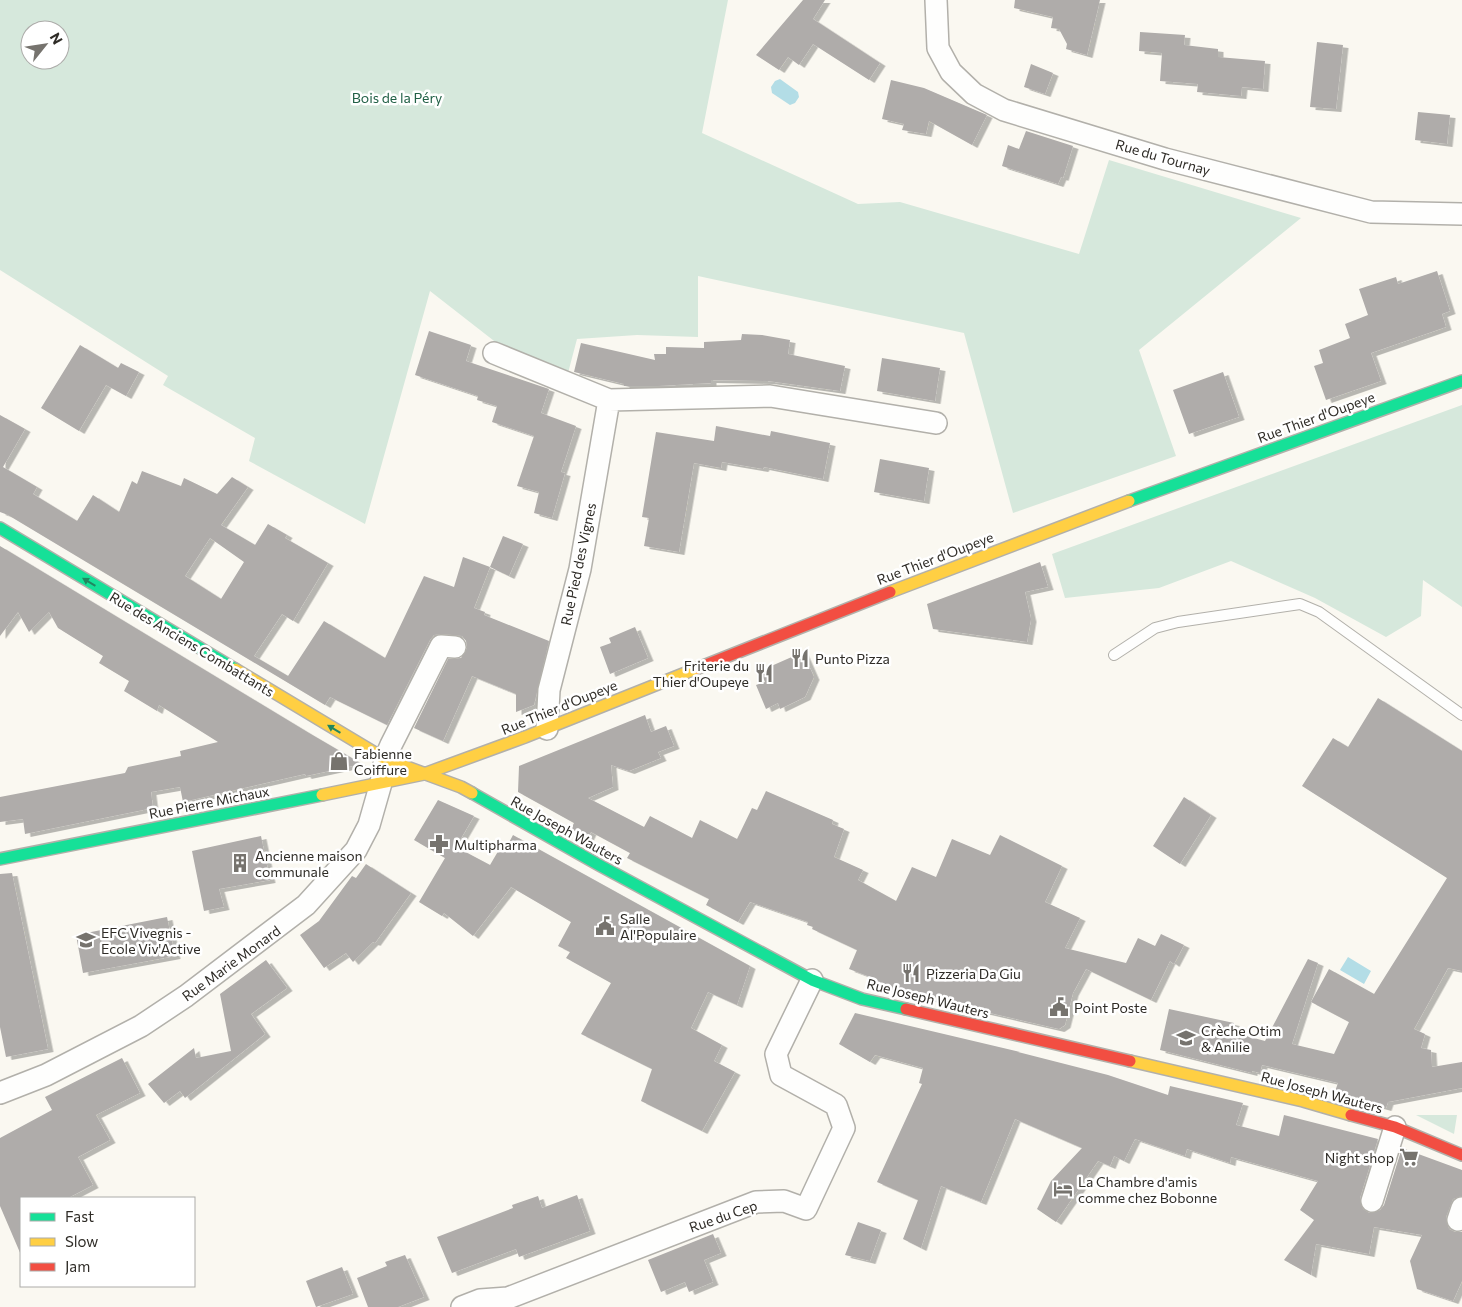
<svg xmlns="http://www.w3.org/2000/svg" width="1462" height="1307" font-family="Commissioner,sans-serif">
	<style>
		.green { fill: #d6e8dc; fill-rule: evenodd }
		.water { fill: #b3dde6 }
		.building { fill: #afacaa; fill-rule: evenodd; filter: url(#shadow) }
		.lines { fill: none; stroke-linecap: round; stroke-linejoin: round }
		.lane-casing { stroke: #b2b0aa; stroke-width: 12 }
		.street-casing { stroke: #b2b0aa; stroke-width: 24 }
		.fast-casing { stroke: #b2b0aa; stroke-width: 14 }
		.slow-casing { stroke: #b2b0aa; stroke-width: 14 }
		.jam-casing { stroke: #b2b0aa; stroke-width: 14 }
		.lane { stroke: #fefefd; stroke-width: 10 }
		.street { stroke: #fefefd; stroke-width: 21 }
		.fast { stroke: #16e098; stroke-width: 11 }
		.slow { stroke: #ffcf43; stroke-width: 11 }
		.jam { stroke: #f24e42; stroke-width: 11 }
		.oneway { fill: #228660 }
		.labels { text-anchor: middle; dominant-baseline: central; stroke-width: 5; stroke-linejoin: round; paint-order: stroke }
		.park-label { font-size: 14px; fill: #216046; stroke: #fff }
		.street-label { font-size: 14px; fill: #2f2c27; stroke: #fff }
		.poi-label { font-size: 14px; fill: #2f2c27; stroke: #fff; text-anchor: start }
	</style>
	<defs>
		<filter id="shadow"><feDropShadow dx="5.5" dy="3" stdDeviation="0" flood-color="#0004"/></filter>
	</defs>
	<rect width="100%" height="100%" fill="#faf8f1"/>
	<path class="green" d="M 0,0 L 728,0 L 702,133 L 858,204 L 900,202 L 1079,254 L 1109,160 L 1301,218 L 1139,350 L 1176,456 L 1013,513 L 964,333 L 698,276 L 698,337 L 637,335 L 577,339 L 568,373 L 498,344 L 430,291 L 365,524 L 249,461 L 255,438 L 163,385 L 168,376 L 0,270 ZM 30,30 L 60,30 L 60,60 L 30,60 Z
		M 1462,405 L 1462,607 L 1423,580 L 1421,616 L 1386,637 L 1315,598 L 1231,561 L 1159,588 L 1065,598 L 1052,554 Z
		M 1416,1115 L 1457,1115 L 1454,1134 Z"/>
	<path class="water" d="M 780,79 L 798,92 L 799,97 L 795,103 L 790,105 L 772,93 L 771,87 L 775,81 Z
		M 1348,957 L 1371,971 L 1364,984 L 1340,970 Z"/>
	<path class="building" d="M 803,0 L 825,0 L 813,19 L 880,63 L 869,80 L 813,44 L 799,65 L 788,57 L 779,70 L 756,55 Z
		M 1015,0 L 1100,0 L 1087,55 L 1066,49 L 1067,44 L 1059,29 L 1051,28 L 1053,17 L 1014,8 Z
		M 1140,32 L 1185,35 L 1184,45 L 1218,49 L 1218,57 L 1265,61 L 1263,89 L 1242,87 L 1241,96 L 1197,92 L 1198,84 L 1160,81 L 1162,53 L 1139,51 Z
		M 1317,42 L 1343,45 L 1336,109 L 1310,107 Z
		M 1031,64 L 1053,73 L 1045,94 L 1024,87 Z
		M 891,80 L 924,88 L 987,115 L 972,145 L 929,121 L 926,134 L 902,130 L 904,124 L 882,119 Z
		M 1418,112 L 1450,115 L 1447,144 L 1415,140 Z
		M 1026,131 L 1073,146 L 1063,178 L 1061,177 L 1058,184 L 1002,166 L 1008,145 L 1019,149 Z
		M 1437,271 L 1450,311 L 1442,314 L 1446,327 L 1371,353 L 1381,381 L 1326,400 L 1314,366 L 1323,363 L 1319,350 L 1350,338 L 1345,324 L 1368,315 L 1359,289 L 1396,277 L 1398,284 Z
		M 429,331 L 471,345 L 466,361 L 549,389 L 541,413 L 576,426 L 561,472 L 565,473 L 552,518 L 534,513 L 539,492 L 517,486 L 534,436 L 492,422 L 497,406 L 477,400 L 478,396 L 415,375 Z
		M 742,334 L 762,335 L 790,340 L 788,354 L 845,366 L 840,391 L 768,381 L 711,380 L 711,383 L 658,386 L 624,386 L 624,384 L 574,372 L 581,343 L 655,360 L 654,354 L 666,354 L 666,347 L 704,348 L 704,342 L 741,340 Z
		M 80,345 L 118,368 L 121,363 L 139,372 L 126,396 L 106,385 L 79,431 L 41,408 Z
		M 882,358 L 940,368 L 935,401 L 877,391 Z
		M 1223,372 L 1239,417 L 1189,434 L 1173,390 Z
		M 0,415 L 25,429 L 3,467 L 37,487 L 33,494 L 77,521 L 93,495 L 119,512 L 132,481 L 137,484 L 142,471 L 181,486 L 184,478 L 217,494 L 232,477 L 248,487 L 221,525 L 255,545 L 268,524 L 287,535 L 285,538 L 328,563 L 293,621 L 282,614 L 254,656 L 288,676 L 324,621 L 385,658 L 424,576 L 454,587 L 463,557 L 490,567 L 474,608 L 485,612 L 484,615 L 549,641 L 534,705 L 516,712 L 516,694 L 472,676 L 443,741 L 414,728 L 448,659 L 461,658 L 467,648 L 466,641 L 462,636 L 442,634 L 434,635 L 430,640 L 387,725 L 330,697 L 325,705 L 8,515 L 0,512 ZM 210,538 L 244,562 L 221,599 L 185,576 Z
		M 716,426 L 770,436 L 771,431 L 830,443 L 823,479 L 764,467 L 763,469 L 722,462 L 721,468 L 694,463 L 679,552 L 644,546 L 649,518 L 642,517 L 656,432 L 714,441 Z
		M 880,459 L 929,468 L 924,501 L 874,492 Z
		M 503,536 L 523,544 L 509,576 L 490,567 Z
		M 0,546 L 309,733 L 362,764 L 306,776 L 305,774 L 183,802 L 180,787 L 151,792 L 153,808 L 25,834 L 23,819 L 0,822 L 0,797 L 125,773 L 128,767 L 181,756 L 180,751 L 218,742 L 159,705 L 157,711 L 124,691 L 129,681 L 99,663 L 103,656 L 58,628 L 49,612 L 29,632 L 18,612 L 0,636 Z
		M 1040,562 L 1048,587 L 1025,592 L 1031,619 L 1027,642 L 933,629 L 927,604 Z
		M 635,627 L 648,658 L 610,674 L 600,647 L 611,643 L 609,638 Z
		M 803,652 L 814,677 L 805,697 L 780,709 L 778,703 L 766,709 L 756,685 L 765,682 L 760,671 Z
		M 1378,698 L 1462,751 L 1462,971 L 1448,968 L 1414,1029 L 1425,1034 L 1421,1048 L 1431,1050 L 1432,1067 L 1462,1062 L 1462,1088 L 1388,1102 L 1386,1108 L 1334,1094 L 1338,1083 L 1262,1065 L 1260,1073 L 1252,1071 L 1252,1073 L 1160,1050 L 1169,1009 L 1234,1023 L 1232,1032 L 1265,1041 L 1308,959 L 1318,963 L 1292,1044 L 1334,1054 L 1349,1022 L 1311,1002 L 1329,969 L 1374,994 L 1447,878 L 1302,786 L 1333,738 L 1348,747 Z
		M 645,715 L 651,732 L 666,726 L 674,746 L 658,752 L 661,758 L 629,771 L 611,765 L 613,787 L 588,798 L 644,827 L 650,816 L 692,838 L 700,820 L 737,839 L 752,808 L 757,810 L 766,791 L 833,820 L 832,824 L 844,829 L 834,857 L 863,870 L 858,880 L 896,901 L 912,867 L 936,877 L 952,839 L 990,855 L 1000,835 L 1062,866 L 1045,902 L 1080,918 L 1065,948 L 1126,963 L 1138,938 L 1155,946 L 1161,934 L 1184,945 L 1174,964 L 1170,961 L 1151,1000 L 1086,969 L 1073,993 L 1065,1025 L 1059,1029 L 869,985 L 873,978 L 849,969 L 857,950 L 812,929 L 813,927 L 807,925 L 808,922 L 750,902 L 738,922 L 706,905 L 709,899 L 627,858 L 630,853 L 591,832 L 588,838 L 571,829 L 574,823 L 518,792 L 519,766 Z
		M 1184,797 L 1211,815 L 1180,864 L 1153,846 Z
		M 438,800 L 474,816 L 456,847 L 490,865 L 500,848 L 505,850 L 513,835 L 750,966 L 737,1005 L 708,992 L 691,1028 L 722,1045 L 714,1061 L 735,1072 L 702,1131 L 641,1101 L 652,1069 L 581,1034 L 611,983 L 566,958 L 570,952 L 558,946 L 571,922 L 511,887 L 473,936 L 444,913 L 442,916 L 419,902 L 445,858 L 414,840 Z
		M 261,836 L 270,880 L 219,889 L 224,907 L 204,911 L 192,851 Z
		M 366,864 L 411,893 L 375,943 L 373,942 L 353,962 L 346,953 L 324,968 L 300,935 L 319,921 L 352,876 L 356,878 Z
		M 12,873 L 48,1049 L 6,1057 L 0,1027 L 0,874 Z
		M 167,917 L 175,956 L 83,973 L 76,935 Z
		M 266,960 L 287,988 L 251,1014 L 265,1034 L 185,1098 L 180,1091 L 164,1103 L 148,1084 L 194,1048 L 196,1058 L 231,1051 L 220,994 Z
		M 855,1013 L 1020,1052 L 1018,1052 L 1108,1075 L 1168,1095 L 1170,1086 L 1243,1103 L 1236,1125 L 1279,1136 L 1284,1115 L 1378,1139 L 1360,1198 L 1363,1209 L 1369,1213 L 1380,1210 L 1384,1205 L 1402,1148 L 1462,1170 L 1462,1196 L 1453,1199 L 1446,1217 L 1449,1229 L 1455,1232 L 1462,1232 L 1462,1281 L 1453,1301 L 1417,1289 L 1410,1261 L 1422,1235 L 1374,1227 L 1369,1254 L 1316,1244 L 1311,1275 L 1284,1260 L 1314,1220 L 1300,1210 L 1318,1181 L 1231,1157 L 1230,1163 L 1187,1149 L 1185,1156 L 1135,1139 L 1124,1161 L 1114,1156 L 1110,1166 L 1098,1161 L 1056,1222 L 1037,1209 L 1051,1181 L 1082,1148 L 1015,1119 L 981,1202 L 941,1186 L 921,1248 L 903,1239 L 918,1200 L 877,1182 L 922,1084 L 919,1083 L 923,1068 L 875,1055 L 870,1062 L 839,1044 Z
		M 122,1058 L 140,1093 L 96,1115 L 110,1140 L 78,1157 L 93,1185 L 68,1198 L 21,1198 L 21,1255 L 0,1206 L 0,1138 L 52,1110 L 45,1097 Z
		M 577,1195 L 590,1231 L 519,1257 L 516,1249 L 452,1273 L 437,1237 L 513,1208 L 512,1205 L 538,1196 L 542,1208 Z
		M 858,1222 L 881,1230 L 870,1261 L 845,1255 Z
		M 713,1234 L 721,1253 L 704,1260 L 713,1282 L 689,1292 L 685,1282 L 661,1292 L 648,1260 Z
		M 405,1255 L 424,1297 L 398,1307 L 368,1307 L 357,1278 L 387,1266 L 385,1262 Z
		M 342,1267 L 353,1294 L 316,1307 L 306,1281 Z"/>
	<g class="lines">
		<g class="lane-casing">
			<path id="lane" d="M 1114,655 L 1155,628 L 1178,622 L 1300,604 L 1319,612 L 1462,715"/>
		</g>
		<g class="street-casing">
			<path id="street" d="M 936,0 L 938,48 L 951,72 L 974,94 L 1004,110 L 1165,159 L 1371,212 L 1462,214
				M 494,353 L 609,400 L 770,396 L 936,423
				M 547,729 L 549,690 L 580,569 L 609,400
				M 0,1093 L 46,1075 L 141,1026 L 186,996 L 306,905 L 356,850 L 369,825 L 381,783 L 385,759 L 391,745 L 441,646 L 455,647
				M 1372,1201 L 1395,1127
				M 1458,1220 L 1462,1208
				M 462,1307 L 480,1300 L 508,1298 L 756,1202 L 784,1201 L 806,1209 L 844,1128 L 836,1105 L 781,1075 L 776,1054 L 812,980"/>
		</g>
		<g class="fast-casing">
			<path id="fast" d="M 1129,501 L 1462,381
				M 0,528 L 235,669
				M 472,793 L 599,865 L 812,980 L 862,999 L 906,1009
				M 0,859 L 322,795"/>
		</g>
		<g class="slow-casing">
			<path id="slow" d="M 890,592 L 1129,501
				M 235,669 L 385,759 L 461,787 L 472,793
				M 322,795 L 424,774 L 525,737 L 698,668
				M 1130,1061 L 1303,1101 L 1351,1115"/>
		</g>
		<g class="jam-casing">
			<path id="jam" d="M 698,668 L 890,592
				M 906,1009 L 1130,1061
				M 1351,1115 L 1395,1127 L 1462,1155"/>
		</g>
		<use href="#lane" class="lane"/>
		<use href="#street" class="street"/>
		<use href="#fast" class="fast"/>
		<use href="#slow" class="slow"/>
		<use href="#jam" class="jam"/>
	</g>
	<defs><path id="oneway-solid" d="M-6-.8H1V-3.2L6.5 0L1 3.2V.8H-6Z" transform="scale(1.25)"/></defs>
	<g class="oneway">
		<use href="#oneway-solid" transform="translate(89 582) rotate(-149)"/>
		<use href="#oneway-solid" transform="translate(334 729) rotate(-149)"/>
	</g>
	<defs>
		<g id="restaurant-bare" transform="scale(1.5)"><path d="M-5-6h1v4h1v-4h1v4h1v-4h1v5L-1.5 .5V6h-2V.5L-5-1ZM5-6V6H3V1.5H1.5Q1.5-4 5-6Z" fill="#76736e" stroke="#fff" stroke-width="2.5" paint-order="stroke"/></g>
		<g id="shop-bare" transform="scale(1.5)"><path d="M-5-2.5h2.3a2.7 3.5 0 0 1 5.4 0H5L5.5 6h-11ZM-1.5-2.5h3a1.5 2.3 0 0 0-3 0Z" fill="#76736e" stroke="#fff" stroke-width="2.5" paint-order="stroke"/></g>
		<g id="pharmacy-bare" transform="scale(1.5)"><path d="M-2-6h4v4h4v4h-4v4h-4v-4h-4v-4h4Z" fill="#76736e" stroke="#fff" stroke-width="2.5" paint-order="stroke"/></g>
		<g id="building-bare" transform="scale(1.5)"><path d="M-4-6H4V6H1V3H-1V6H-4ZM-2.5-4.3h1.7v1.8h-1.7ZM.8-4.3h1.7v1.8H.8ZM-2.5-1h1.7V.8h-1.7ZM.8-1h1.7V.8H.8Z" fill="#76736e" stroke="#fff" stroke-width="2.5" paint-order="stroke"/></g>
		<g id="civic-bare" transform="scale(1.5)"><path d="M-.6-6.5H3V-4.5H.6V-3L4-1V1h2V6H-6V1h2V-1L-.6-3ZM-1.2 2.5V6h2.4V2.5Z" fill="#76736e" stroke="#fff" stroke-width="2.5" paint-order="stroke"/></g>
		<g id="school-bare" transform="scale(1.5)"><path d="M0-5L7-2L0 1L-7-2ZM-4 1L0 2.5L4 1V4Q0 6-4 4Z" fill="#76736e" stroke="#fff" stroke-width="2.5" paint-order="stroke"/></g>
		<g id="supermarket-bare" transform="scale(1.5)"><path d="M-6-5.5h2.5l.6 2H6L4.5 2H-2.5L-4.4-4H-6ZM-1.5 3.2a1.3 1.3 0 1 0 .1 0ZM3 3.2a1.3 1.3 0 1 0 .1 0Z" fill="#76736e" stroke="#fff" stroke-width="2.5" paint-order="stroke"/></g>
		<g id="hotel-bare" transform="scale(1.5)"><path d="M-6-4.5h1.5V1H6V5H4.5V3h-9V5H-6ZM-4 0a1.8 1.8 0 1 1 3.6 0ZM.5 0V-2.5h3Q6-2.5 6 0Z" fill="#76736e" stroke="#fff" stroke-width="2.5" paint-order="stroke"/></g>
	</defs>
	<g fill-rule="evenodd">
		<use href="#restaurant-bare" x="800" y="658"/>
		<use href="#restaurant-bare" x="764" y="673"/>
		<use href="#shop-bare" x="339" y="761"/>
		<use href="#pharmacy-bare" x="439" y="844"/>
		<use href="#building-bare" x="240" y="863"/>
		<use href="#civic-bare" x="605" y="926"/>
		<use href="#school-bare" x="86" y="940"/>
		<use href="#restaurant-bare" x="911" y="973"/>
		<use href="#civic-bare" x="1059" y="1007"/>
		<use href="#school-bare" x="1186" y="1038"/>
		<use href="#supermarket-bare" x="1409" y="1157"/>
		<use href="#hotel-bare" x="1063" y="1189"/>
	</g>
	<g class="labels">
		<g class="park-label">
			<text x="397" y="97">Bois de la Péry</text>
		</g>
		<g class="street-label">
			<text transform="translate(1163 157) rotate(16)">Rue du Tournay</text>
			<text transform="translate(1316 417) rotate(-20)">Rue Thier d'Oupeye</text>
			<text transform="translate(935 558) rotate(-21)">Rue Thier d'Oupeye</text>
			<text transform="translate(578 564) rotate(-78)">Rue Pied des Vignes</text>
			<text transform="translate(192 644) rotate(31)">Rue des Anciens Combattants</text>
			<text transform="translate(559 707) rotate(-22)">Rue Thier d'Oupeye</text>
			<text transform="translate(209 802) rotate(-11)">Rue Pierre Michaux</text>
			<text transform="translate(567 830) rotate(29)">Rue Joseph Wauters</text>
			<text transform="translate(231 963) rotate(-36)">Rue Marie Monard</text>
			<text transform="translate(928 998) rotate(14)">Rue Joseph Wauters</text>
			<text transform="translate(1322 1092) rotate(15)">Rue Joseph Wauters</text>
			<text transform="translate(723 1216) rotate(-19)">Rue du Cep</text>
		</g>
		<g class="poi-label">
			<text x="815" y="658">Punto Pizza</text>
			<text x="749" y="665" text-anchor="end">Friterie du<tspan x="749" dy="16">Thier d'Oupeye</tspan></text>
			<text x="354" y="753">Fabienne<tspan x="354" dy="16">Coiffure</tspan></text>
			<text x="454" y="844">Multipharma</text>
			<text x="255" y="855">Ancienne maison<tspan x="255" dy="16">communale</tspan></text>
			<text x="620" y="918">Salle<tspan x="620" dy="16">Al'Populaire</tspan></text>
			<text x="101" y="932">EFC Vivegnis -<tspan x="101" dy="16">Ecole Viv'Active</tspan></text>
			<text x="926" y="973">Pizzeria Da Giu</text>
			<text x="1074" y="1007">Point Poste</text>
			<text x="1201" y="1030">Crèche Otim<tspan x="1201" dy="16">&amp; Anilie</tspan></text>
			<text x="1394" y="1157" text-anchor="end">Night shop</text>
			<text x="1078" y="1181">La Chambre d'amis<tspan x="1078" dy="16">comme chez Bobonne</tspan></text>
		</g>
	</g>
	<rect x="20" y="1197" width="175" height="90" fill="#ffffff" stroke="#acaba9"/>
	<rect x="30" y="1213" width="25" height="8" fill="#16e098" stroke="#acaba9"/>
	<text x="65" y="1222" font-size="15" fill="#2f2c27">Fast</text>
	<rect x="30" y="1238" width="25" height="8" fill="#ffcf43" stroke="#acaba9"/>
	<text x="65" y="1247" font-size="15" fill="#2f2c27">Slow</text>
	<rect x="30" y="1263" width="25" height="8" fill="#f24e42" stroke="#acaba9"/>
	<text x="65" y="1272" font-size="15" fill="#2f2c27">Jam</text>
	<g transform="translate(45 45) rotate(60)"><circle r="24" fill="#ffffff" stroke="#acaba9"/>
	<path d="M0-4L9 19L0 12L-9 19Z" fill="#76736e"/>
	<text y="-8" font-size="14" font-weight="bold" text-anchor="middle" fill="#2f2c27">N</text>
	</g>
</svg>
